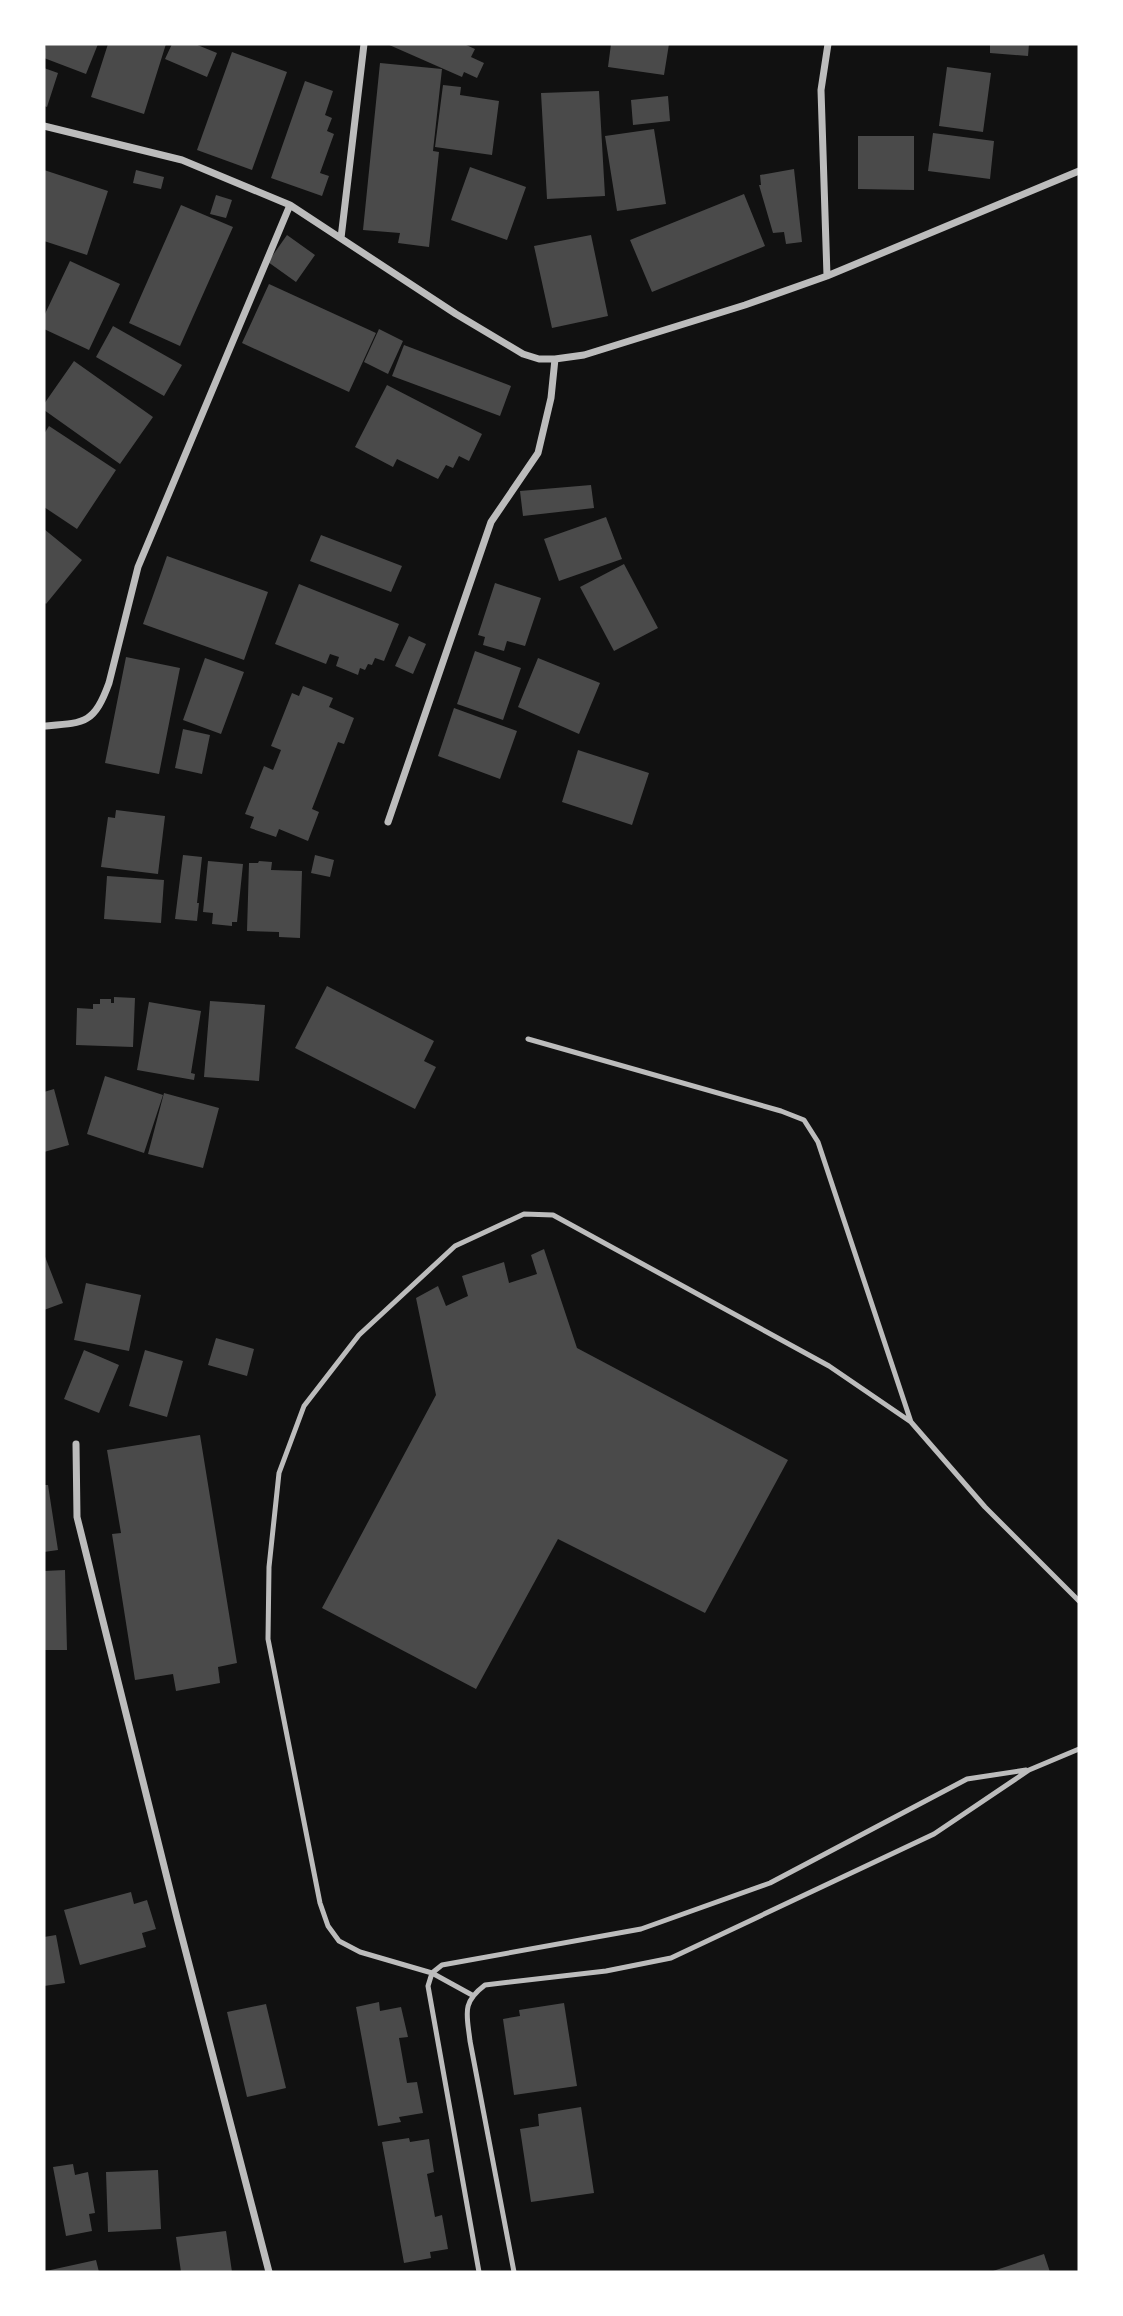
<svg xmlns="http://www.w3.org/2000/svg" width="1123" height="2316" font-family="Ubuntu,sans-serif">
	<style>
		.building { fill: #4a4a4a }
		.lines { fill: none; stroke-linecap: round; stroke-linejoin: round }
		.service { stroke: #bcbcbc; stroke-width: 5 }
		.minor { stroke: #bcbcbc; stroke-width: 7 }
	</style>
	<rect width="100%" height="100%" fill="#111"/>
	<path class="building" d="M 46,44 L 98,44 L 86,74 L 44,58 Z
		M 108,44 L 166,44 L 144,114 L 91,97 Z
		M 172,44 L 195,44 L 217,53 L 207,77 L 165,59 Z
		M 387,44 L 464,44 L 475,49 L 471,57 L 484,63 L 477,78 L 464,72 L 462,77 Z
		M 611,44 L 669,44 L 664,75 L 608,67 Z
		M 990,44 L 1029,44 L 1028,56 L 990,53 Z
		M 232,52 L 287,72 L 252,170 L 197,150 Z
		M 380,63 L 442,69 L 433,151 L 439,152 L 429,247 L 398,243 L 400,233 L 363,230 Z
		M 947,67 L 991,73 L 983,132 L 939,126 Z
		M 44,68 L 58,73 L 47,107 L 44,106 Z
		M 305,81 L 333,91 L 325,115 L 332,118 L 327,131 L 334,134 L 320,173 L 329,176 L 322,196 L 271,178 Z
		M 443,85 L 461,87 L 460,95 L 499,101 L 492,155 L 435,147 Z
		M 599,91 L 605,196 L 547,199 L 541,93 Z
		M 668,96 L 670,121 L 633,125 L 631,100 Z
		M 654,129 L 666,204 L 617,211 L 605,136 Z
		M 933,133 L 994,141 L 990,179 L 928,171 Z
		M 858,136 L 914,136 L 914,190 L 858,189 Z
		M 470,167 L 526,187 L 507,240 L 451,220 Z
		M 794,169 L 802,242 L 786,244 L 784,232 L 773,233 L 759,185 L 761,185 L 760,175 Z
		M 44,170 L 108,191 L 87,255 L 44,241 Z
		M 136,170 L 164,177 L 161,189 L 133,183 Z
		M 744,194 L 765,246 L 652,292 L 630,240 Z
		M 216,195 L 232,200 L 226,218 L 210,214 Z
		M 181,205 L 233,227 L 180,346 L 129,323 Z
		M 287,235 L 315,255 L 296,282 L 268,262 Z
		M 591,235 L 608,316 L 552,328 L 534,246 Z
		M 70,261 L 120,284 L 89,350 L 44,329 L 44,316 Z
		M 269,284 L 376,333 L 349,392 L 242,343 Z
		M 113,326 L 182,365 L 164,396 L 96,357 Z
		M 379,329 L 403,341 L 388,374 L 364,362 Z
		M 404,345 L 511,386 L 500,416 L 392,376 Z
		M 74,361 L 153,417 L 120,464 L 44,410 L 44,404 Z
		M 387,385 L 482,434 L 469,461 L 459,456 L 453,468 L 446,465 L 438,479 L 397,459 L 393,467 L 355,447 Z
		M 49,426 L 116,470 L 77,529 L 44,507 L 44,434 Z
		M 591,485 L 594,508 L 523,516 L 520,491 Z
		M 606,517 L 622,559 L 559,581 L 544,539 Z
		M 44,529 L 82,560 L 46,604 L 44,602 Z
		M 321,535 L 402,566 L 391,592 L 310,561 Z
		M 167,556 L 268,592 L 244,660 L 143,624 Z
		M 624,564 L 658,628 L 614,651 L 580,587 Z
		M 495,583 L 541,598 L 525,646 L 507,641 L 504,651 L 483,645 L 485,637 L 478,635 Z
		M 299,584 L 399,624 L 384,661 L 375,658 L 372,665 L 368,664 L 365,670 L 360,668 L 358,675 L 336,666 L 339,657 L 330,654 L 326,664 L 275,644 Z
		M 409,636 L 426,644 L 413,674 L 395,666 Z
		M 475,651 L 521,668 L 503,720 L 457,704 Z
		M 126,657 L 180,668 L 159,774 L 105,763 Z
		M 205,658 L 244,672 L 221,734 L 183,720 Z
		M 538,658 L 600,683 L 579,734 L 518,707 Z
		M 303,686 L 333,698 L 329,707 L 354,718 L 344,744 L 338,742 L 312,809 L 319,812 L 308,841 L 279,829 L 276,837 L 250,828 L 254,817 L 245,814 L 264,766 L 273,770 L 281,750 L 271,746 L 292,693 L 299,696 Z
		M 454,708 L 517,731 L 500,779 L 438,756 Z
		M 183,729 L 210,735 L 202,774 L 175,768 Z
		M 578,750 L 649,773 L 632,825 L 562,802 Z
		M 116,810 L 165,816 L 158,874 L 101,867 L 108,817 L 115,818 Z
		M 183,855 L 202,857 L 197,903 L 199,903 L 197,921 L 175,919 Z
		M 315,855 L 334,860 L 330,877 L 311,873 Z
		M 208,861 L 243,864 L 237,922 L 232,922 L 232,926 L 212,924 L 213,913 L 203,912 Z
		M 259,861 L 272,862 L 271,870 L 302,871 L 300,938 L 279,937 L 279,932 L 247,931 L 249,863 L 258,863 Z
		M 107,876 L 164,880 L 161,923 L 104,919 Z
		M 327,986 L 434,1041 L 424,1061 L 436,1067 L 415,1109 L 295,1048 Z
		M 114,997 L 135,998 L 133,1047 L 76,1045 L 77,1008 L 93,1009 L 93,1004 L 100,1004 L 100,999 L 111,999 L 111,1003 L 114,1003 Z
		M 210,1001 L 265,1005 L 259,1081 L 204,1077 Z
		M 149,1002 L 201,1011 L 191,1073 L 195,1074 L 194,1080 L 137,1070 Z
		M 105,1076 L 163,1095 L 144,1153 L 87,1134 Z
		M 54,1089 L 69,1145 L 44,1152 L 44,1092 Z
		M 164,1093 L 219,1108 L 203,1168 L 148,1154 Z
		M 544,1249 L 577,1348 L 788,1460 L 705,1613 L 558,1539 L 476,1689 L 322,1608 L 436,1395 L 416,1298 L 438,1286 L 446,1306 L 468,1296 L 462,1276 L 504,1262 L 509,1283 L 537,1274 L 531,1255 Z
		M 44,1254 L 63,1303 L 44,1310 Z
		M 86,1283 L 141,1295 L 129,1351 L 74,1340 Z
		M 216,1338 L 254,1349 L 247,1376 L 208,1365 Z
		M 84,1350 L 119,1365 L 99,1413 L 64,1399 Z
		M 145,1350 L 183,1361 L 167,1417 L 129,1406 Z
		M 200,1435 L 237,1663 L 218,1667 L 220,1683 L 176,1691 L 173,1674 L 135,1680 L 112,1534 L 121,1533 L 107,1450 Z
		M 44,1485 L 48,1485 L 58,1550 L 44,1552 Z
		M 65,1570 L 67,1650 L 44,1650 L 44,1571 Z
		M 131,1892 L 134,1904 L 147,1900 L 156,1929 L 142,1933 L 146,1947 L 80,1965 L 64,1910 Z
		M 56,1935 L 65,1983 L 44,1986 L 44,1937 Z
		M 379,2002 L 380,2011 L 401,2007 L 408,2037 L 399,2038 L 407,2083 L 417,2082 L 423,2113 L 399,2117 L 401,2122 L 378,2126 L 356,2007 Z
		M 564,2003 L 577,2086 L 514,2095 L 503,2019 L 520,2016 L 519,2010 Z
		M 266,2004 L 286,2088 L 247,2097 L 227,2012 Z
		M 581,2107 L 594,2193 L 531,2202 L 520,2129 L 539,2126 L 538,2114 Z
		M 409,2138 L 410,2142 L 429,2139 L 434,2172 L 427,2174 L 435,2217 L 442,2215 L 448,2249 L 430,2252 L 431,2258 L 404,2263 L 382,2142 Z
		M 73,2164 L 75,2175 L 88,2172 L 95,2213 L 89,2214 L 92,2231 L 66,2236 L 53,2167 Z
		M 158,2170 L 161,2229 L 108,2232 L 106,2172 Z
		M 226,2231 L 232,2272 L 181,2272 L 176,2237 Z
		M 1044,2254 L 1050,2272 L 990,2272 Z
		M 96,2260 L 99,2272 L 46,2272 L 46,2271 Z"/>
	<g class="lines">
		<path class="service" d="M 528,1039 L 781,1111 L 804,1120 L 818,1142 L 911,1422
			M 472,1995 L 432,1973 L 360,1952 L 339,1941 L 328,1926 L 320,1903 L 268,1639 L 269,1567 L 279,1473 L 304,1406 L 359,1335 L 455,1246 L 524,1214 L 553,1215 L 829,1366 L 911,1422 L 985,1507 L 1079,1601
			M 479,2272 L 428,1986 L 432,1973 L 442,1965 L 641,1929 L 770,1883 L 967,1779 L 1026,1770
			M 514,2272 L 470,2041 C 467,2014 461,2003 485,1985 L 606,1971 L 671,1958 L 934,1834 L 1029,1770 L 1079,1749"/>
		<path class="minor" d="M 44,126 L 182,160 L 290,205 L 456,314 L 523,354 L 539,359 L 555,359 L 584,355 L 745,305 L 827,276 L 1079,171
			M 341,238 L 364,44
			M 827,276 L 821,90 L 828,44
			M 44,726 C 85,723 94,724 109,683 L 138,567 L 290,205
			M 388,822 L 491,522 L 538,453 L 551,398 L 555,359
			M 76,1444 L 77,1517 L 177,1918 L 269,2272"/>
	</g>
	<rect width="1123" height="2316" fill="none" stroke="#ffffff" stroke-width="91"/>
</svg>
